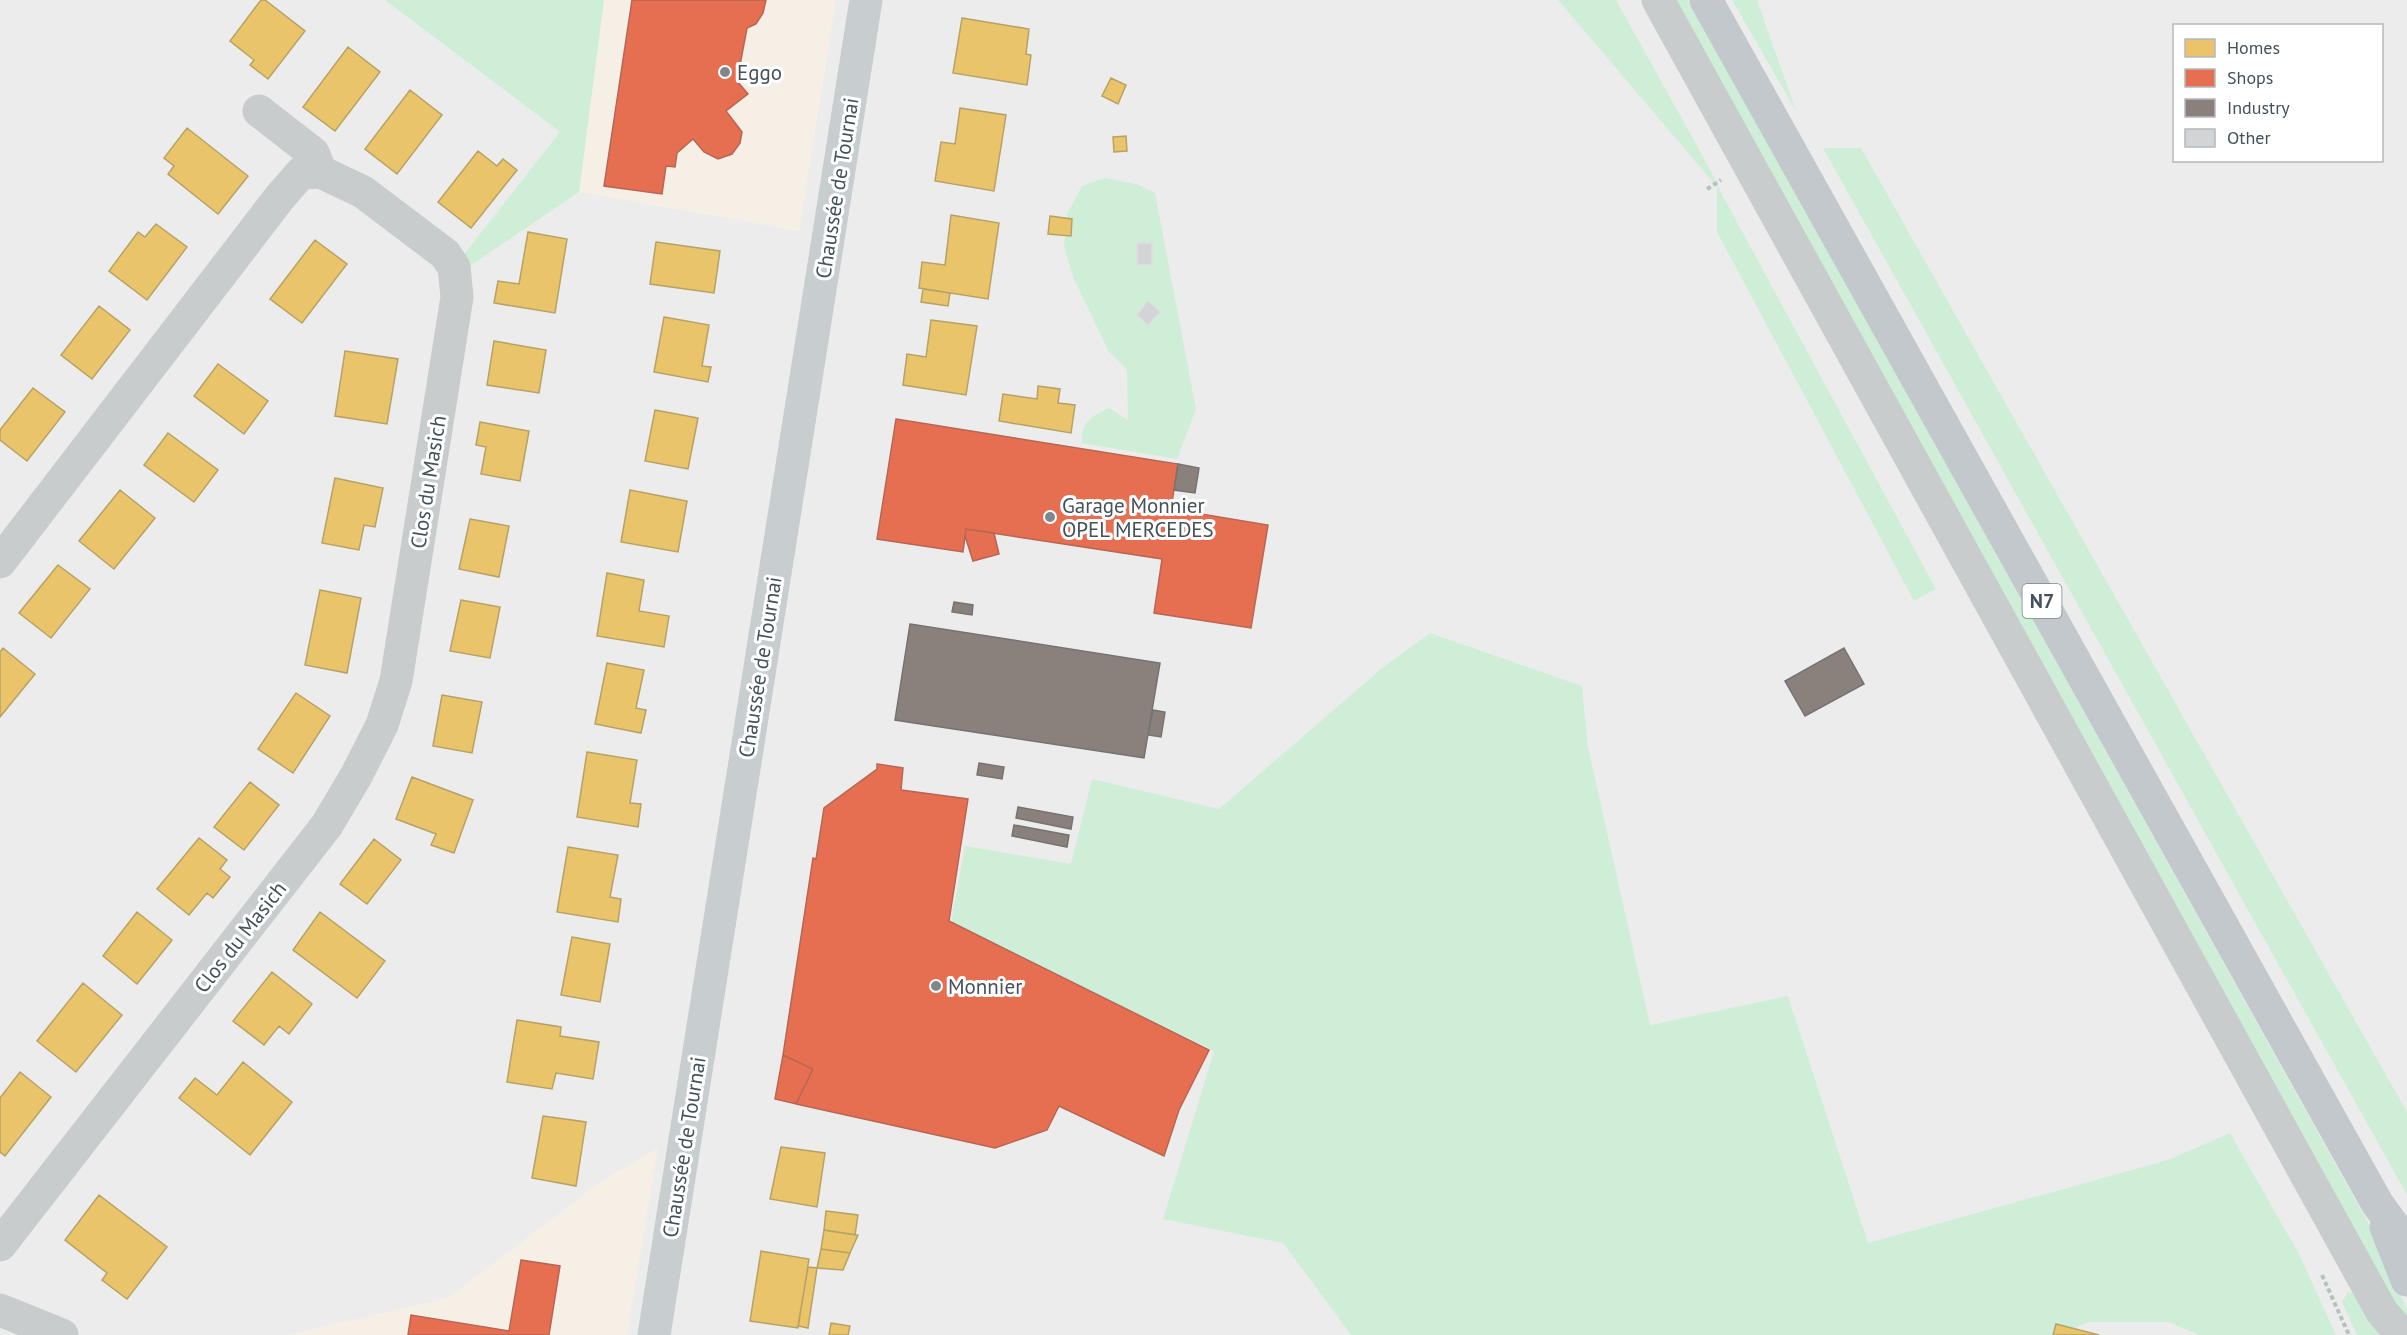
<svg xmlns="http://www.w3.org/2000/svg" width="2407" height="1335" font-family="'PT Sans',sans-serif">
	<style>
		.commercial { fill: #f5efe6 }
		.green { fill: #cfeed8 }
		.homes { fill: #e9c46a; stroke: #b7a265; stroke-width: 1.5 }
		.shops { fill: #e76f51; stroke: #b66653; stroke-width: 1.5 }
		.industry { fill: #8a817c; stroke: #757372; stroke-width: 1.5 }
		.building { fill: #d3d4d5; stroke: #dededf; stroke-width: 1.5 }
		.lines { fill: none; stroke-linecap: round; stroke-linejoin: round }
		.path { stroke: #b5c2bd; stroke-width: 4; stroke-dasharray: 4.5 3; stroke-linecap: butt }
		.minor { stroke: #c8cccd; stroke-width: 33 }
		.secondary { stroke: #c8cdcf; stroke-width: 33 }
		.primary { stroke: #c3c8cc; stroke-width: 33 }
		.poi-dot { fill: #7e878c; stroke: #fff; stroke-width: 2 }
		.labels { text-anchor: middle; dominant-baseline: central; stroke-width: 6; stroke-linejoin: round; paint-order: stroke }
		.shield { fill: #fff; stroke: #7b858b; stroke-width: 1.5 }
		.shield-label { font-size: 20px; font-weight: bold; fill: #435159 }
		.poi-label { font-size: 21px; fill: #435159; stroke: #fff; text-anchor: start }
		.street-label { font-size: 21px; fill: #435159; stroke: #fff }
	</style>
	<rect width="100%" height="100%" fill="#edecec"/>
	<path class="commercial" d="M 604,0 L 836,0 L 799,231 L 579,192 Z
		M 658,1148 L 627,1335 L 286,1335 L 448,1298 L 600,1182 Z"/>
	<path class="green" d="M 385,0 L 604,0 L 579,192 L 455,276 L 454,267 L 560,132 Z
		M 1558,0 L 1616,0 L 1711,171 L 1718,187 L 1936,589 L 1914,601 L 1717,232 L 1717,187 Z
		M 1665,0 L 1688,0 L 2376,1237 L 2407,1310 L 2407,1325 Z
		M 1732,0 L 1757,0 L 1796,111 Z
		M 1823,148 L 1861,148 L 2407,1112 L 2407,1195 Z
		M 1104,178 L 1137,184 L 1155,193 L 1196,409 L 1177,459 L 1082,443 C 1080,422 1092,416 1109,408 L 1128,420 L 1127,370 L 1109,352 L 1074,279 L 1064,247 L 1067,214 L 1082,186 Z
		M 1430,633 L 1582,686 L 1588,747 L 1650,1025 L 1788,996 L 1868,1243 L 2168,1160 L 2230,1133 L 2298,1252 L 2336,1335 L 2200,1335 L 2168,1322 L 2088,1322 L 2060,1335 L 1351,1335 L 1283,1243 L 1163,1219 L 1214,1051 L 951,923 L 965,846 L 1071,864 L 1092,779 L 1219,809 L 1381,669 Z
		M 2348,1292 L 2361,1293 L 2387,1335 L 2357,1335 L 2342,1302 Z"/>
	<path class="homes" d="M 261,0 L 265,0 L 305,31 L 268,79 L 250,65 L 254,60 L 230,41 Z
		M 962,18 L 1029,29 L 1026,54 L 1031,55 L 1027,85 L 953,73 Z
		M 348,47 L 380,72 L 335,131 L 303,107 Z
		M 1111,78 L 1126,85 L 1118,104 L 1102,96 Z
		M 410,90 L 442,115 L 397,174 L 365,149 Z
		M 960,108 L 1006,115 L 994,191 L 935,181 L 941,142 L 955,144 Z
		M 187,128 L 248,176 L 218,214 L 168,174 L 174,166 L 164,158 Z
		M 1126,136 L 1127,151 L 1114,152 L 1113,137 Z
		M 478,151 L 497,166 L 503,159 L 517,170 L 471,228 L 438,202 Z
		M 951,215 L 999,223 L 988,299 L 919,288 L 922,262 L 945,265 Z
		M 1050,216 L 1072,219 L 1071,236 L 1048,234 Z
		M 156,224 L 187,247 L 147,300 L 109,271 L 138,232 L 145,237 Z
		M 528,232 L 567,239 L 555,313 L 494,303 L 498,281 L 519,284 Z
		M 315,240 L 347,264 L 302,323 L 270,299 Z
		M 656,242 L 720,251 L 714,293 L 650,284 Z
		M 923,289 L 950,293 L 948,306 L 921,302 Z
		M 99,306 L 130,330 L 92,379 L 61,355 Z
		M 664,317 L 709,325 L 702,366 L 711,367 L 708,382 L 654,372 Z
		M 931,320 L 977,326 L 966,395 L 903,385 L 907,354 L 926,357 Z
		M 494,341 L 546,350 L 539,393 L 487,385 Z
		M 345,351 L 398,359 L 387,424 L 335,416 Z
		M 218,364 L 268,401 L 244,434 L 194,396 Z
		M 1038,386 L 1060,389 L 1058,403 L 1075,405 L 1071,433 L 999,421 L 1003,394 L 1037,399 Z
		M 33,388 L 65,412 L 27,461 L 0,440 L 0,430 Z
		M 655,410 L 698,418 L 688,469 L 645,461 Z
		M 480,422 L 529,431 L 520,481 L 481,474 L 486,447 L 476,445 Z
		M 168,433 L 218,470 L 194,502 L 144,465 Z
		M 335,478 L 383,488 L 375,527 L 364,525 L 359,550 L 322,543 Z
		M 120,490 L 155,518 L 114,569 L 79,541 Z
		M 630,490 L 687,501 L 678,552 L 621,542 Z
		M 470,519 L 509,526 L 499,577 L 459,569 Z
		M 58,565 L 90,589 L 51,638 L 19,613 Z
		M 607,573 L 644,580 L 639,611 L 669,616 L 664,647 L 597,636 Z
		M 320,590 L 361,598 L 347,673 L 305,665 Z
		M 461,600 L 500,607 L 490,658 L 450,651 Z
		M 3,648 L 35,674 L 0,717 L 0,652 Z
		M 607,663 L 644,670 L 636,708 L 646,710 L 641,733 L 595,724 Z
		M 296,693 L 330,716 L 293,773 L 258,749 Z
		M 442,695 L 482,702 L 472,753 L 433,746 Z
		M 587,752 L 637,760 L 630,803 L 641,804 L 638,827 L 577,817 Z
		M 412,777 L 473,800 L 454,853 L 431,845 L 436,834 L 396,819 Z
		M 250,782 L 279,805 L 244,850 L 214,827 Z
		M 199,838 L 227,860 L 220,869 L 230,877 L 213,898 L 207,893 L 189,915 L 157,889 Z
		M 374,839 L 401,860 L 367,904 L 340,884 Z
		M 568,847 L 618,855 L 610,897 L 621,899 L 618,922 L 557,912 Z
		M 137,912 L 172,940 L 137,984 L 103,956 Z
		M 320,912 L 385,961 L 357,998 L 293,950 Z
		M 572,937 L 610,944 L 600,1002 L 561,995 Z
		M 272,972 L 312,1004 L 289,1034 L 279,1026 L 264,1045 L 233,1021 Z
		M 83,983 L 122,1015 L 76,1072 L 37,1041 Z
		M 517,1020 L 561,1027 L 560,1036 L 599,1042 L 593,1079 L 556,1073 L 552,1089 L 507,1082 Z
		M 243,1062 L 292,1102 L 250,1155 L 179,1098 L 195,1078 L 217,1095 Z
		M 20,1072 L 51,1097 L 5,1156 L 0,1152 L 0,1098 Z
		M 543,1116 L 586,1122 L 576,1186 L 532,1178 Z
		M 781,1147 L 825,1153 L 817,1207 L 770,1199 Z
		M 99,1195 L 167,1247 L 127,1299 L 102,1280 L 107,1273 L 65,1240 Z
		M 826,1211 L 858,1215 L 855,1235 L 824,1230 Z
		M 824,1230 L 858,1235 L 850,1253 L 821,1249 Z
		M 821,1249 L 850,1253 L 843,1270 L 817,1268 Z
		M 761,1251 L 809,1259 L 798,1328 L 750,1321 Z
		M 808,1267 L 817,1268 L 808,1328 L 798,1326 Z
		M 831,1323 L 850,1326 L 848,1335 L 829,1335 Z
		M 2056,1324 L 2099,1335 L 2053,1335 Z"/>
	<path class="shops" d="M 632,0 L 766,0 L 763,13 L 756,24 L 747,28 L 737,81 L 748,94 L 726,111 L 742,132 L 740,143 L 732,154 L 718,159 L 704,152 L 693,139 L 677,153 L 675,167 L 666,166 L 662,194 L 604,186 Z
		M 896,419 L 1178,464 L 1171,509 L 1268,525 L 1251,628 L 1154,613 L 1162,559 L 966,529 L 963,552 L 877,539 Z
		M 966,529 L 994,533 L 999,554 L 973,561 L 965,536 Z
		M 877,764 L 903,768 L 901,790 L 968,799 L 949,921 L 1209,1050 L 1179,1110 L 1164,1156 L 1059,1106 L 1047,1130 L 995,1148 L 796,1104 L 813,1069 L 783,1055 L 813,858 L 816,859 L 824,808 L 877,769 Z
		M 783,1055 L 813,1069 L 796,1104 L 775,1099 Z
		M 521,1260 L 560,1266 L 549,1335 L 408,1335 L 411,1315 L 509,1331 Z"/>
	<path class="industry" d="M 1178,464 L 1199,468 L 1195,493 L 1174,490 Z
		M 954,602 L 973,605 L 972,615 L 952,612 Z
		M 910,624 L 1160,663 L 1144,758 L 895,720 Z
		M 1844,648 L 1864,684 L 1805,716 L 1785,681 Z
		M 1153,710 L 1165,712 L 1161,737 L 1148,735 Z
		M 979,763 L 1004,767 L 1002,779 L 977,775 Z
		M 1018,807 L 1073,817 L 1071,829 L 1016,818 Z
		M 1014,825 L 1069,835 L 1067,847 L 1012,836 Z"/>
	<path class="building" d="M 1137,243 L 1152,243 L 1152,265 L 1137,265 Z
		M 1148,301 L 1160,312 L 1148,325 L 1137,315 Z"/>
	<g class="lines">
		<path class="path" d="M 1707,189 L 1721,180
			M 2322,1275 L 2349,1335"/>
		<path class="minor" d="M 1658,0 L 2382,1312 L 2402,1335
			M 259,111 L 313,153 L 321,172
			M 0,562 L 280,197 L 301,173 L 321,172 L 363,192 L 445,254 L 454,267 L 457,297 L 396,681 L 382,725 L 356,776 L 327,825 L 0,1245
			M 0,1310 L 62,1335"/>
		<path class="secondary" d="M 654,1335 L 866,0"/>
		<path class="primary" d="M 1706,0 L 2377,1203 L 2407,1245
			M 2386,1227 L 2407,1280"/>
	</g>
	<g class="poi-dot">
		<circle cx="725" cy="72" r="6"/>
		<circle cx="1050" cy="517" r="6"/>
		<circle cx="936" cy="986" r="6"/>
	</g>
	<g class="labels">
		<rect class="shield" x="2022.5" y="584" width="39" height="34" rx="4.5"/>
		<g class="shield-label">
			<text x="2042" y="601">N7</text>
		</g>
		<g class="poi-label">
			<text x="737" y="72">Eggo</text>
			<text x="1062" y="505">Garage Monnier<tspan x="1062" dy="24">OPEL MERCEDES</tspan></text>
			<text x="948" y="986">Monnier</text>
		</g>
		<g class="street-label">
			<text transform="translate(837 188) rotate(-81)">Chaussée de Tournai</text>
			<text transform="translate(428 482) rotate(-81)">Clos du Masich</text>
			<text transform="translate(760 667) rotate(-81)">Chaussée de Tournai</text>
			<text transform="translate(240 937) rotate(-52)">Clos du Masich</text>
			<text transform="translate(684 1147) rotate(-81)">Chaussée de Tournai</text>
		</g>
	</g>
	<rect x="2173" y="24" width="210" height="138" fill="#ffffff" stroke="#b4b9bd" stroke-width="1.5"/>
	<rect x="2185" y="39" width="30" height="18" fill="#e9c46a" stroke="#b4b9bd" stroke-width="1.5"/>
	<text x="2227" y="54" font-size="18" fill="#435159">Homes</text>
	<rect x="2185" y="69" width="30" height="18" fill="#e76f51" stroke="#b4b9bd" stroke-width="1.5"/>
	<text x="2227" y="84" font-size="18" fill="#435159">Shops</text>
	<rect x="2185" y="99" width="30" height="18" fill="#8a817c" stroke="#b4b9bd" stroke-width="1.5"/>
	<text x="2227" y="114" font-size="18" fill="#435159">Industry</text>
	<rect x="2185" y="129" width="30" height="18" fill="#d3d4d5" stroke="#b4b9bd" stroke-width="1.5"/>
	<text x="2227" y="144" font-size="18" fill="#435159">Other</text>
</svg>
